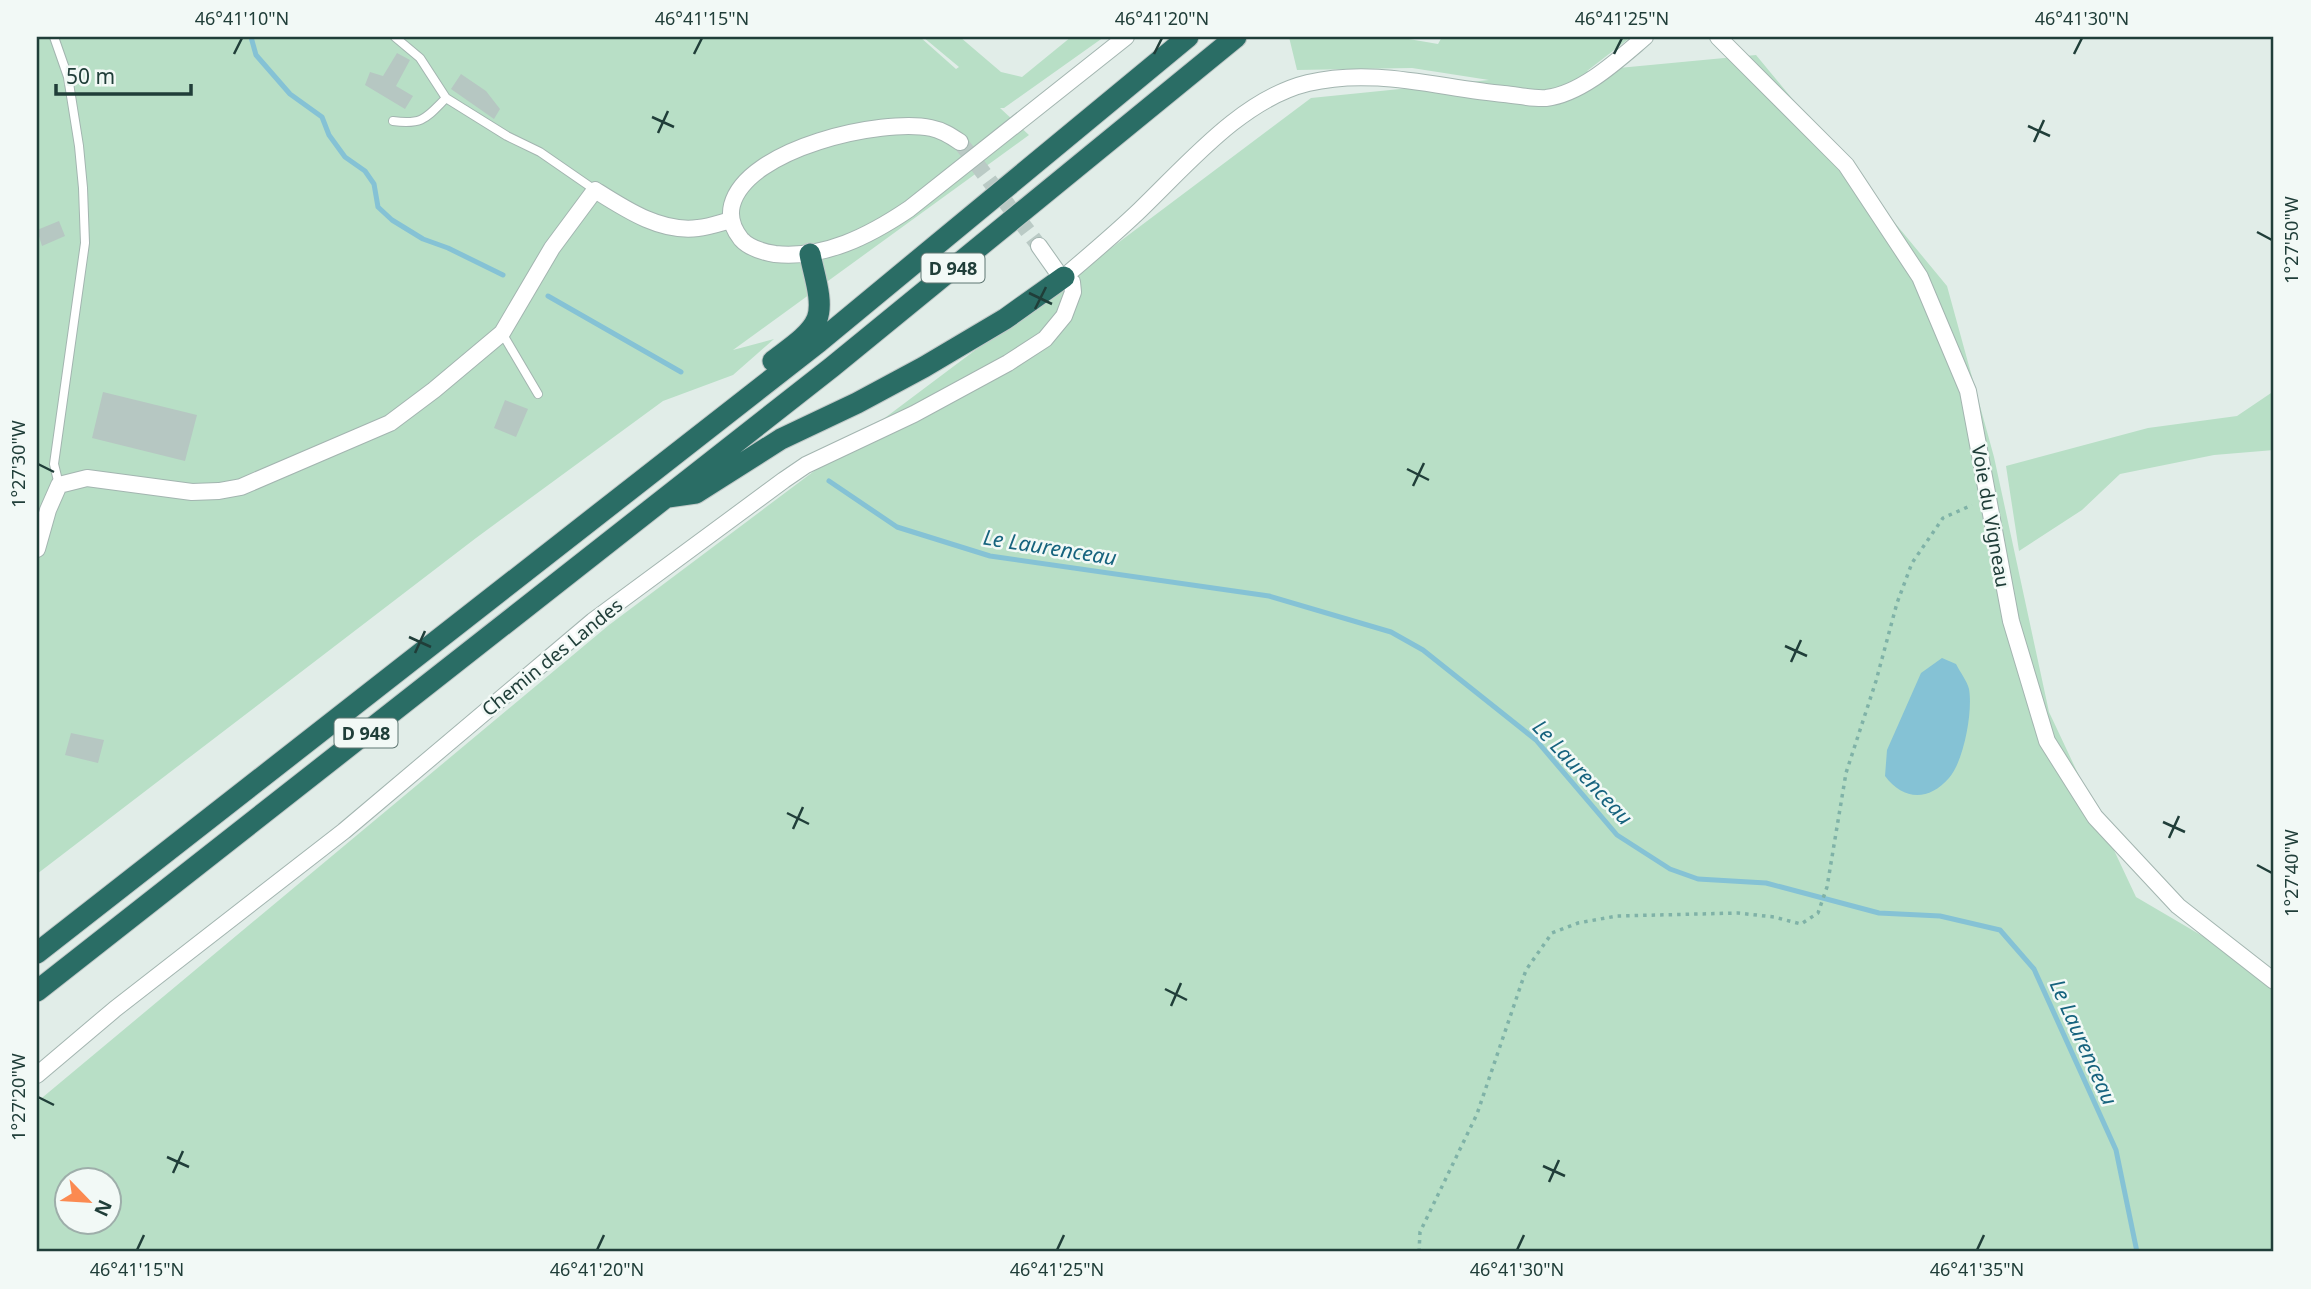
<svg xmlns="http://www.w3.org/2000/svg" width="2311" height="1289" font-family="'Noto Sans',sans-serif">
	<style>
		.green { fill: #b8dfc6; fill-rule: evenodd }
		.water { fill: #85c2d5 }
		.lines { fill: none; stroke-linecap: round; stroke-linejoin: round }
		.stream { stroke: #85c2d5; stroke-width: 5 }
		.building { fill: #b6c7c2 }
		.street-tunnel { stroke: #bacac5; stroke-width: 16; stroke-dasharray: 16 8; stroke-linecap: butt }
		.lane-casing { stroke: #a3b5b0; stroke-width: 10 }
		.street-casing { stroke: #a3b5b0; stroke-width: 18 }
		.highway-casing { stroke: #c1c9c8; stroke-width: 23 }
		.path { stroke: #7fb2a7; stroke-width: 3.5; stroke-dasharray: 3.5 5; stroke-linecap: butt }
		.lane { stroke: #fff; stroke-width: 8 }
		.street { stroke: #fff; stroke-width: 16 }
		.highway { stroke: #2a6d65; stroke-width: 21 }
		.ticks { fill: none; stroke: #203e39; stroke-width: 2.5 }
		.labels { text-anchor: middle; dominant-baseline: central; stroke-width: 5; stroke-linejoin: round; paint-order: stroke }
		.shield { fill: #f2f9f6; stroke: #5f7672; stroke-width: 2 }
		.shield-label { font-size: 18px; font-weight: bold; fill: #203e39 }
		.street-label { font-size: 19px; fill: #203e39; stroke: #f2f9f6 }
		.water-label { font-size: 21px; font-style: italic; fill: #16637e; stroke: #f2f9f6 }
		.neatline { fill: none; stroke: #203e39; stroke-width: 2.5 }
		.ticks-label { font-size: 18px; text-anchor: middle; fill: #203e39 }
	</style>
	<rect width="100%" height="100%" fill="#e1ede8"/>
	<path class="green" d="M 37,37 L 920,37 L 956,69 L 959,67 L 923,37 L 960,37 L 1001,72 L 1022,77 L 1071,37 L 1104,37 L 1004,108 L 1000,108 L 1029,135 L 733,350 L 774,339 L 733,375 L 663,401 L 476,538 L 37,874 Z
		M 1289,37 L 1397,37 L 1438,44 L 1442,37 L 1631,37 L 1587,71 L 1756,55 L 1947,286 L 1994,457 L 2049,712 L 2136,897 L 2274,978 L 2274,1252 L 37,1252 L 37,1102 L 609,625 L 1311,98 L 1489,80 L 1412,68 L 1297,70 ZM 66,1180 L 108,1180 L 108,1222 L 66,1222 Z
		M 2274,391 L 2274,450 L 2214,455 L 2120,474 L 2082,510 L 2019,551 L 2006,466 L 2148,428 L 2237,416 Z"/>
	<path class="water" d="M 1942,658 L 1956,664 C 1960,672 1967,681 1969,689 C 1973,711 1964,761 1949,778 C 1928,802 1903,800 1885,776 L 1887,750 L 1921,673 Z"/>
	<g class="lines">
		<path class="stream" d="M 251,37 L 256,55 L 290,94 L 322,117 L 329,135 L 345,157 L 365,171 L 374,184 L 378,207 L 392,220 L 423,239 L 448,248 L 503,275
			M 548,296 L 681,372
			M 829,481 L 897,527 L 990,556 L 1269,596 L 1391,632 L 1423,650 L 1536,740 L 1617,835 L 1670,869 L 1698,879 L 1766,883 L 1879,913 L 1940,916 L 2000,930 L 2034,969 L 2116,1150 L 2137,1252
			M 2273,1252 L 2274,1250"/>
	</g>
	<path class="building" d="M 397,53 L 410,60 L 396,86 L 413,96 L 405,109 L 365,85 L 370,72 L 383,76 Z
		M 461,74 L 486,91 L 500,109 L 494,119 L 451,89 Z
		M 59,221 L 65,236 L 42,246 L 37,230 Z
		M 103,392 L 197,415 L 185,461 L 92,438 Z
		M 505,400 L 528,409 L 516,437 L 494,428 Z
		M 71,733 L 104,740 L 98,763 L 65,755 Z"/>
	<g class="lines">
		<path class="street-tunnel" d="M 960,142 L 1039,246"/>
		<g class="lane-casing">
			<path id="lane" d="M 54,37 L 68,77 L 79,146 L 83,188 L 85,243 L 54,464 L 59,485
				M 395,37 L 420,58 L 446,98 L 507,136 L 540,152 L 595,190
				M 393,121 C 423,125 426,118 446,98
				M 502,333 L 538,394"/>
		</g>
		<g class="street-casing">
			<path id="street" d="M 1718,37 L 1846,165 L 1920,277 L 1968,391 L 2011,621 L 2047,741 L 2095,817 L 2178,906 L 2274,981
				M 960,142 C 951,136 942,130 931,128 C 882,118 747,148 732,205 C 729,217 733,229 741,239 C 749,248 763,252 775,254 C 824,259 869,236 909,209 L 1126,37
				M 1064,277 C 1090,255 1116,233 1140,210 C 1188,164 1242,99 1308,83 C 1374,67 1439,88 1504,94 C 1517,95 1533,99 1546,98 C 1582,94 1619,59 1645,37
				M 37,549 L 48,510 L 59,485 L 87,478 L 192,492 L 219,491 L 241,487 L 390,423 L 434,390 L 502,333 L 552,248 L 595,190 C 625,209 661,233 698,228 C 709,227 720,223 731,220
				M 37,1075 L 115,1009 L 344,831 L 593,621 L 784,480 L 806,465 L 914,414 L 1008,363 L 1045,339 L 1064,316 L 1073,292 L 1072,282 L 1058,273 L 1039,246"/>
		</g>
		<g class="highway-casing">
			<path id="highway" d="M 773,361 C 787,350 810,336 817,319 C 824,301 813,272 810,254
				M 668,497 L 696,493 L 781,439 L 857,403 L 924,367 L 1005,319 L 1064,277
				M 37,953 L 819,342 L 1188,37
				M 37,991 L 832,367 L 1236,37"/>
		</g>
		<path class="path" d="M 1419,1252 L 1420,1232 L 1477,1114 L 1526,970 L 1552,933 L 1578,923 L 1617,916 L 1738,913 L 1774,917 L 1801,924 L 1818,913 L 1827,887 L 1846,773 L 1876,681 L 1897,603 L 1912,563 L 1943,518 L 1972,505"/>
		<use href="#lane" class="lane"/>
		<use href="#street" class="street"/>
		<use href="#highway" class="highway"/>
	</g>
	<path class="ticks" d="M 234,54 L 242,38M 694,54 L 702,38M 1154,54 L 1162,38M 1614,54 L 1622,38M 2074,54 L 2082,38M 652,117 L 674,127M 2028,126 L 2050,136M 658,133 L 668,111M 2034,142 L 2044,120M 2257,232 L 2272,240M 1029,293 L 1052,304M 1035,309 L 1046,287M 38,464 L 54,472M 1407,469 L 1429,480M 1413,486 L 1424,463M 409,637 L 431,647M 1785,646 L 1807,656M 415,653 L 425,631M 1791,662 L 1801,640M 787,813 L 809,824M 2163,822 L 2185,832M 793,829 L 803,807M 2169,838 L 2179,816M 2257,865 L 2272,873M 1165,989 L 1187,1000M 1171,1006 L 1181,983M 38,1097 L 54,1105M 167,1157 L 189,1167M 1543,1166 L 1565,1176M 173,1173 L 183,1151M 1549,1182 L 1559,1160M 137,1250 L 144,1235M 597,1250 L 604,1235M 1057,1250 L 1064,1235M 1517,1250 L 1524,1235M 1977,1250 L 1984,1235"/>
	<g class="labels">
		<g class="shield">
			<rect x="921.5" y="253.5" width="63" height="29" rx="5"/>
			<rect x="334.5" y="718.5" width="63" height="29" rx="5"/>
		</g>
		<g class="shield-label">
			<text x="953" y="268">D 948</text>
			<text x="366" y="733">D 948</text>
		</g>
		<g class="street-label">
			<text transform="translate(1991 516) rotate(80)">Voie du Vigneau</text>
			<text transform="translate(552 657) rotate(-39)">Chemin des Landes</text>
		</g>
		<g class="water-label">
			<text transform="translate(1050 547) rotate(9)">Le Laurenceau</text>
			<text transform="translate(1583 772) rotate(47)">Le Laurenceau</text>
			<text transform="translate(2084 1042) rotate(66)">Le Laurenceau</text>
		</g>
	</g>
	<rect width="2311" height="1289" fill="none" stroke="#f2f9f6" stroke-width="77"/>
	<g transform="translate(88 1201) rotate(115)"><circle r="33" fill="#f2f9f6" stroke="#9eaeaa" stroke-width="2"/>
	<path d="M0-5L12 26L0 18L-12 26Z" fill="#fb8a51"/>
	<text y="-10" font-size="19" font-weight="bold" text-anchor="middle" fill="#203e39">N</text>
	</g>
	<path d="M56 84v10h135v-10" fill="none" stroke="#203e39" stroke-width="3.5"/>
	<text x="66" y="84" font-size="21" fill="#203e39" stroke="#f2f9f6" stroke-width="5" paint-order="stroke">50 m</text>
	<rect x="38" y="38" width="2234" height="1212" class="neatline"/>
	<g class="ticks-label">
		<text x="242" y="25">46°41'10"N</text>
		<text x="702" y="25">46°41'15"N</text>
		<text x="1162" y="25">46°41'20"N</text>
		<text x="1622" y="25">46°41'25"N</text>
		<text x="2082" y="25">46°41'30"N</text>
		<text transform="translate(2292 240) rotate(-90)" y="6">1°27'50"W</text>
		<text transform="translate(19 464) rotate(-90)" y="6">1°27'30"W</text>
		<text transform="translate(2292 873) rotate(-90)" y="6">1°27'40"W</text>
		<text transform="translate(19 1097) rotate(-90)" y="6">1°27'20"W</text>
		<text x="137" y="1276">46°41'15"N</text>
		<text x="597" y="1276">46°41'20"N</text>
		<text x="1057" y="1276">46°41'25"N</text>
		<text x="1517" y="1276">46°41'30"N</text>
		<text x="1977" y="1276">46°41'35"N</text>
	</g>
</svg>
